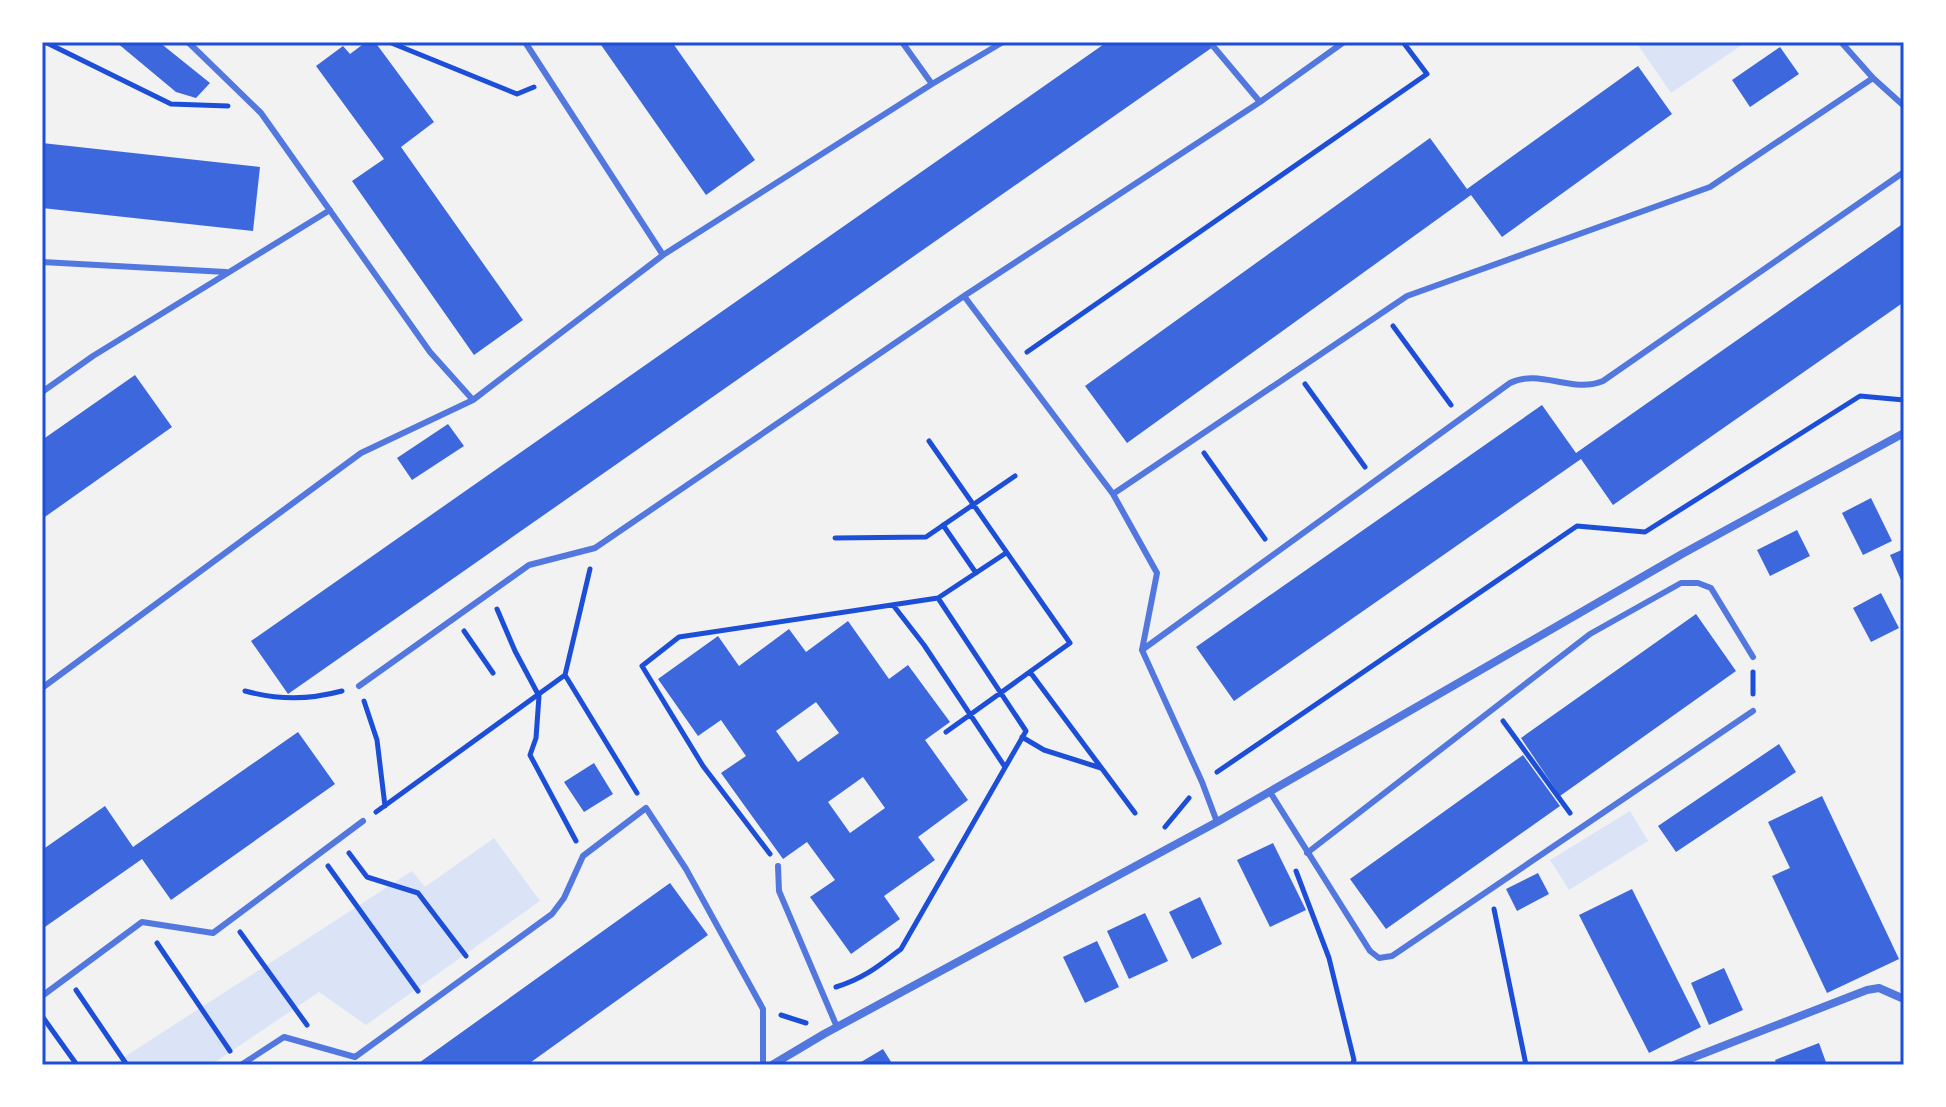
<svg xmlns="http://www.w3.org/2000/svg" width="1946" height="1107" font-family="'Sofia Sans Condensed',sans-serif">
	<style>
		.green { fill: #dbe4f7 }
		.building { fill: #3d67dc; fill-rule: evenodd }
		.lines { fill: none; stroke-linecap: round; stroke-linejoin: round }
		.path { stroke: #1d4ed8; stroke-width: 5 }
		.service { stroke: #5277de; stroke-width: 6 }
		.minor { stroke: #5277de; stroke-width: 8 }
		.neatline { fill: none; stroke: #1d4ed8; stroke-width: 3 }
	</style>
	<rect width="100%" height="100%" fill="#f2f2f2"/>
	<path class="green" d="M 1636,42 L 1740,42 L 1742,45 L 1671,93 Z
		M 1630,811 L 1648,841 L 1569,890 L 1550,860 Z
		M 494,838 L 540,901 L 366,1025 L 319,992 L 211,1065 L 112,1065 L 412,871 L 425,887 Z"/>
	<path class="building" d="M 116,42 L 159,42 L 210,83 L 196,98 L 176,92 Z
		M 366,42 L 375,42 L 434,122 L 401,147 L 523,320 L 474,355 L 352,181 L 384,159 L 316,66 L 343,46 L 350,54 Z
		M 599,42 L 672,42 L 755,160 L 706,195 Z
		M 1107,42 L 1220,42 L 288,694 L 251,641 Z
		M 1780,47 L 1799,74 L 1750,107 L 1732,80 Z
		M 1638,66 L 1672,114 L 1502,237 L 1471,195 L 1127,443 L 1085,386 L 1430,138 L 1467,189 Z
		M 42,143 L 260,167 L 253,231 L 42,208 Z
		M 1904,223 L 1904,302 L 1613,505 L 1581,459 L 1234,701 L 1196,647 L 1542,405 L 1576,453 Z
		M 135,375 L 172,427 L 42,519 L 42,440 Z
		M 448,424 L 464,446 L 412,480 L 397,458 Z
		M 1871,498 L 1892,541 L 1863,555 L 1842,513 Z
		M 1797,530 L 1810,556 L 1770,576 L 1757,550 Z
		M 1904,549 L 1904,587 L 1890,555 Z
		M 1881,593 L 1899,628 L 1871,642 L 1853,608 Z
		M 1696,614 L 1736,671 L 1560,796 L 1521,738 Z
		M 848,621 L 889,679 L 908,665 L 950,722 L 925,740 L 968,800 L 918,837 L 935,860 L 884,896 L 900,919 L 851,954 L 810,897 L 835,880 L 807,842 L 783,859 L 721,773 L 746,756 L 721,720 L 698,736 L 658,679 L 718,636 L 739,666 L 789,629 L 806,652 ZM 816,702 L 839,733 L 798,762 L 776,731 ZM 863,777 L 885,808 L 850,833 L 828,802 Z
		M 298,732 L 335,784 L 171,900 L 142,859 L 42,929 L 42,850 L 105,806 L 133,847 Z
		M 1779,744 L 1796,772 L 1676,852 L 1658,826 Z
		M 1523,755 L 1560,806 L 1386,929 L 1350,879 Z
		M 594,763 L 613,794 L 584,812 L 564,782 Z
		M 1822,796 L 1899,959 L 1827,993 L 1772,876 L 1790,868 L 1768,822 Z
		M 1273,843 L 1306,910 L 1270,927 L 1237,860 Z
		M 1538,873 L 1549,894 L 1517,911 L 1506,889 Z
		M 670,883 L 708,935 L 527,1065 L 416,1065 Z
		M 1632,889 L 1701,1027 L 1649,1053 L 1579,915 Z
		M 1200,897 L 1222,944 L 1192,959 L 1169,912 Z
		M 1145,913 L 1168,961 L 1129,979 L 1107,931 Z
		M 1097,941 L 1119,987 L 1085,1003 L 1063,957 Z
		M 1724,968 L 1743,1010 L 1709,1025 L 1691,983 Z
		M 1819,1043 L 1827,1065 L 1777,1065 L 1775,1060 Z
		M 883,1049 L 893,1065 L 856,1065 Z"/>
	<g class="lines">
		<path class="path" d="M 45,42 L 171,104 L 228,106
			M 389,42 L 517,94 L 534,87
			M 1393,326 L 1451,405
			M 1027,352 L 1427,74 L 1403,42
			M 1305,384 L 1365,467
			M 929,441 L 1070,643 L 946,732
			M 1204,453 L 1265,539
			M 943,525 L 976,573
			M 835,538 L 926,537 L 1015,476
			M 893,605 L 924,645 L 1005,767
			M 497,609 L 515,651 L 539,696 L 536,738 L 530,755 L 576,841
			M 464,631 L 493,673
			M 1030,672 L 1135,813
			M 565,675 L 637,793
			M 245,691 C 279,700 308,700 342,691
			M 1753,694 L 1753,672
			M 364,701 L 377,740 L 385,806
			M 1503,721 L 1570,813
			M 1022,737 L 1044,750 L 1101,768
			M 1217,772 L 1577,526 L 1645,532 L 1860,396 L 1904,400
			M 376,812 L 565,675 L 590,569
			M 1165,827 L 1189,798
			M 349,853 L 367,877 L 418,893 L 466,956
			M 770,854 L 703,766 L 642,666 L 679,637 L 938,598 L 1006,553
			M 328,866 L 418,991
			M 1296,871 L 1329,958 L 1354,1060 L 1352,1065
			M 1494,909 L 1526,1065
			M 240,932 L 307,1025
			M 157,943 L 230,1051
			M 836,987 C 863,979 879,966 901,949 L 1026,731 L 938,598
			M 76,990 L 127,1065
			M 781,1015 L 806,1023
			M 42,1016 L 77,1065"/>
		<path class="service" d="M 188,42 L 261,113 L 430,352 L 473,400
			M 525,42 L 663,255
			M 902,42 L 932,84
			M 1841,42 L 1873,78 L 1904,106
			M 1213,46 L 1260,102
			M 42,262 L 226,272
			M 964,296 L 1113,494 L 1407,296 L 1710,187 L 1873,78
			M 42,392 L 93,356 L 330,210
			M 1113,494 L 1157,573 L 1142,650 L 1202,782 L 1217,822
			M 1142,650 L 1510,383 C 1540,368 1572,394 1603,381 L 1904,172
			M 359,686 L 529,565 L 595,548 L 964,296 L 1260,102 L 1344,42
			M 42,688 L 361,453 L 473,400 L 663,255 L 932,84 L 1003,42
			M 1270,792 L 1370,951 L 1379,958 L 1392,956 L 1753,711
			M 1307,853 L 1590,634 L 1681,583 L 1698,583 L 1711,588 L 1753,657
			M 778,866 L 779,891 L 837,1027
			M 42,996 L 142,922 L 213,933 L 363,821
			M 241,1065 L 284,1037 L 355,1057 L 552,914 L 564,898 L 583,856 L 646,808 L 686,869 L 763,1009 L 763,1065"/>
		<path class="minor" d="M 772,1065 L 824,1034 L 1217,822 L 1682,554 L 1904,433
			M 1674,1065 L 1867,990 L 1879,988 L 1904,999"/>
	</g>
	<rect width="1946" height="1107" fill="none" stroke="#ffffff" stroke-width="88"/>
	<rect x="44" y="44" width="1858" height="1019" class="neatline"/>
</svg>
